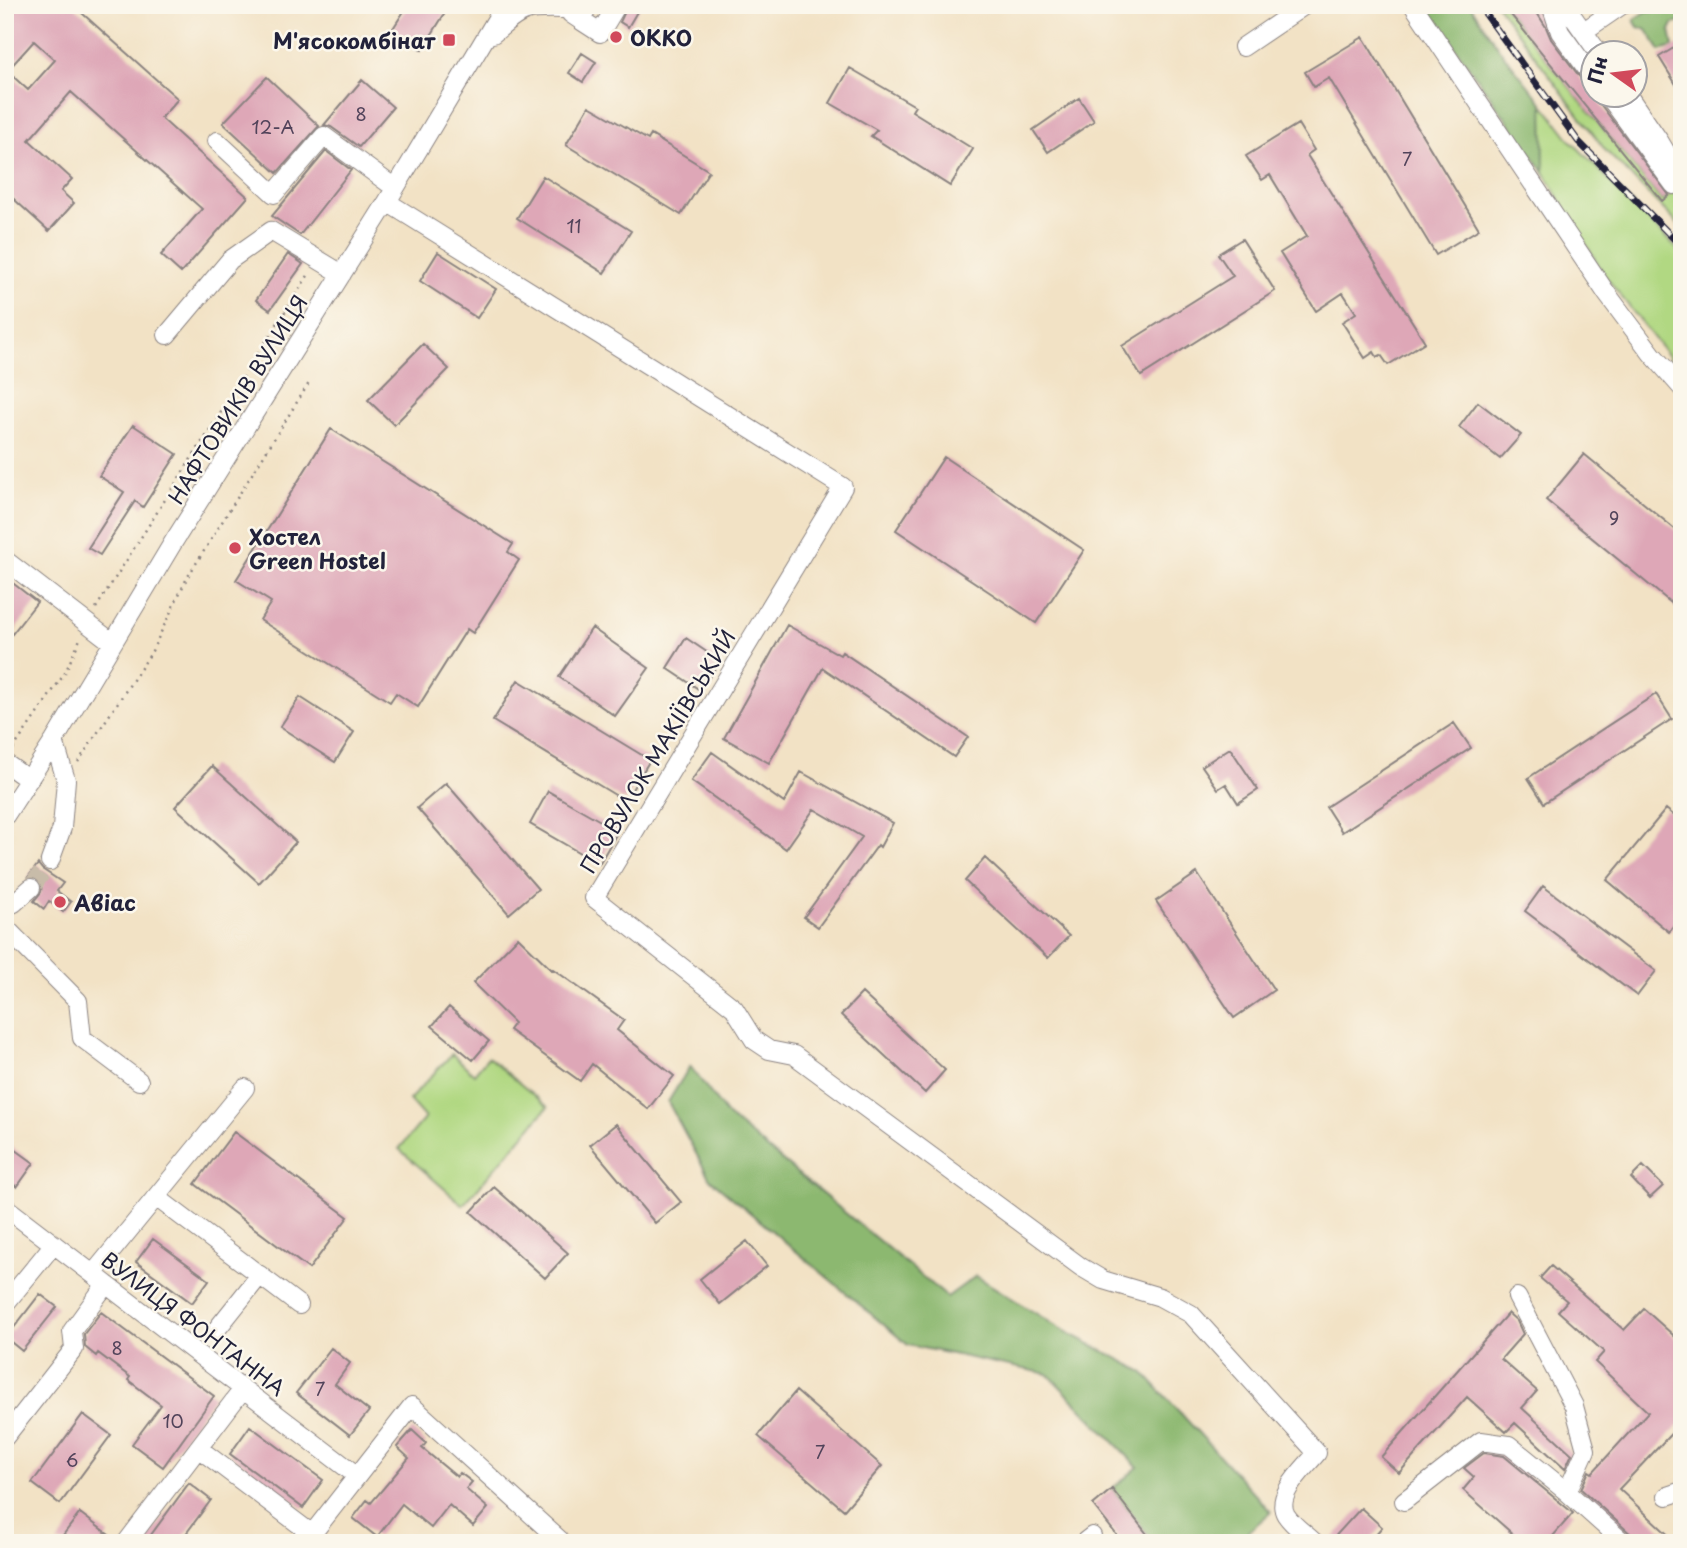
<svg xmlns="http://www.w3.org/2000/svg" width="1687" height="1548" font-family="'Playpen Sans',sans-serif">
	<style>
		.green { fill: #b1d882; stroke: #6a7d5e; stroke-width: 2 }
		.forest { fill: #8cb870; stroke: #576d56; stroke-width: 2 }
		.building { fill: #dea7b7; fill-rule: evenodd }
		.lines { fill: none; stroke-linecap: round; stroke-linejoin: round }
		.minor-tunnel { stroke: #c8bca9; stroke-width: 18; stroke-dasharray: 18 9; stroke-linecap: butt }
		.minor-casing { stroke: #8a8280; stroke-width: 20 }
		.path { stroke: #8a8280; stroke-width: 2.5; stroke-dasharray: 2 5; stroke-linecap: butt }
		.minor { stroke: #fff; stroke-width: 18 }
		.rail-casing { stroke: #22223b; stroke-width: 7 }
		.rail { stroke: #fbf7ec; stroke-width: 4.5; stroke-dasharray: 13; stroke-linecap: butt }
		.poi-dot { fill: #d1495b; stroke: #fbf7ec; stroke-width: 2.5 }
		.labels { text-anchor: middle; dominant-baseline: central; stroke-width: 5; stroke-linejoin: round; paint-order: stroke }
		.number-label { font-size: 18px; fill: #51435a }
		.poi-label { font-size: 21px; font-weight: bold; fill: #22223b; stroke: #fbf7ec; text-anchor: start }
		.street-label { font-size: 21px; fill: #22223b; stroke: #fbf7ec }
	</style>
	<rect width="100%" height="100%" fill="#fbf7ec"/>
	<filter id="ink" filterUnits="userSpaceOnUse"><feTurbulence type="fractalNoise" baseFrequency=".0143" numOctaves="2"/><feDisplacementMap in="SourceGraphic" scale="14" xChannelSelector="R" yChannelSelector="G"/><feConvolveMatrix kernelMatrix="1 2 1 2 8 2 1 2 1" color-interpolation-filters="sRGB"/></filter>
	<filter id="wash" filterUnits="userSpaceOnUse"><feTurbulence type="fractalNoise" baseFrequency=".00686" numOctaves="4" result="noise"/><feDisplacementMap in="SourceGraphic" scale="28" xChannelSelector="R" yChannelSelector="G"/><feGaussianBlur stdDeviation="1.57" result="paint"/><feColorMatrix in="noise" values="0 0 0 0 0 0 0 0 0 0 0 0 0 0 0 0 0 1.4 0 .05"/><feComposite in="paint" operator="in"/></filter>
	<g filter="url(#wash)">
		<rect width="100%" height="100%" fill="#f2e2c5"/>
		<path class="green" d="M 1497,5 L 1503,5 L 1662,201 L 1673,192 L 1682,202 L 1682,228 L 1606,151 Z
			M 1543,104 L 1573,143 L 1682,254 L 1682,374 L 1603,273 L 1544,172 Z
			M 452,1054 L 474,1074 L 488,1057 L 548,1107 L 463,1205 L 399,1149 L 425,1118 L 409,1100 Z"/>
		<path class="forest" d="M 1425,5 L 1470,5 L 1500,50 L 1543,104 L 1544,172 Z
			M 1682,8 L 1682,22 L 1673,24 L 1670,30 L 1673,47 L 1660,51 L 1647,30 L 1638,27 L 1634,20 L 1647,11 Z
			M 690,1066 L 728,1116 L 947,1297 L 976,1276 L 1061,1329 L 1142,1371 L 1271,1512 L 1235,1543 L 1154,1543 L 1112,1489 L 1138,1467 L 1048,1374 L 908,1345 L 710,1179 L 668,1102 Z"/>
		<g id="blocks">
			<path class="building" d="M 5,5 L 73,5 L 178,99 L 161,118 L 248,197 L 181,273 L 161,255 L 202,209 L 71,92 L 29,140 L 72,179 L 61,191 L 74,203 L 49,231 L 5,191 ZM 34,41 L 55,60 L 28,90 L 7,71 Z
				M 408,5 L 450,5 L 422,50 L 392,30 Z
				M 628,5 L 641,5 L 628,27 L 620,22 Z
				M 1503,5 L 1532,5 L 1546,27 L 1551,39 L 1669,195 L 1662,201 Z
				M 1363,37 L 1479,229 L 1436,255 L 1329,78 L 1314,87 L 1305,72 Z
				M 1682,43 L 1682,94 L 1659,57 Z
				M 582,53 L 596,62 L 583,82 L 569,73 Z
				M 850,68 L 915,106 L 912,111 L 973,149 L 950,186 L 871,136 L 877,130 L 830,103 Z
				M 267,77 L 319,126 L 277,173 L 223,123 Z
				M 362,80 L 393,107 L 359,147 L 331,127 L 324,125 Z
				M 1079,98 L 1094,121 L 1048,152 L 1033,130 Z
				M 589,106 L 648,140 L 651,135 L 709,171 L 681,215 L 566,145 Z
				M 1298,124 L 1314,150 L 1307,155 L 1425,342 L 1388,365 L 1381,355 L 1377,357 L 1374,352 L 1365,358 L 1342,322 L 1356,313 L 1343,293 L 1316,311 L 1280,253 L 1307,236 L 1270,175 L 1262,180 L 1246,156 Z
				M 326,151 L 351,170 L 300,235 L 272,216 Z
				M 543,176 L 631,231 L 604,273 L 517,218 Z
				M 1242,239 L 1275,291 L 1141,376 L 1122,346 L 1233,276 L 1218,254 Z
				M 438,252 L 496,289 L 477,318 L 420,281 Z
				M 288,254 L 303,264 L 270,310 L 256,300 Z
				M 423,344 L 449,369 L 394,425 L 368,400 Z
				M 1478,402 L 1521,435 L 1500,459 L 1459,427 Z
				M 133,425 L 177,454 L 143,507 L 135,501 L 100,555 L 88,548 L 124,492 L 99,476 Z
				M 331,429 L 513,544 L 508,552 L 519,560 L 473,633 L 467,629 L 418,707 L 396,693 L 390,702 L 260,620 L 271,602 L 236,580 Z
				M 1584,454 L 1682,535 L 1682,612 L 1546,500 Z
				M 944,457 L 1084,550 L 1036,623 L 896,530 Z
				M 5,577 L 37,602 L 5,643 Z
				M 787,625 L 840,655 L 842,652 L 968,737 L 954,757 L 823,668 L 769,763 L 724,738 Z
				M 592,628 L 649,668 L 615,716 L 559,677 Z
				M 686,638 L 720,661 L 700,690 L 667,668 Z
				M 518,680 L 650,760 L 625,801 L 493,721 Z
				M 1656,694 L 1672,719 L 1544,803 L 1528,778 Z
				M 300,697 L 354,732 L 335,762 L 280,727 Z
				M 1454,723 L 1471,748 L 1342,832 L 1326,807 Z
				M 1230,748 L 1258,790 L 1238,803 L 1226,784 L 1218,789 L 1202,766 Z
				M 712,752 L 784,803 L 801,772 L 893,823 L 880,847 L 878,845 L 818,927 L 804,917 L 862,837 L 814,809 L 786,849 L 691,781 Z
				M 212,766 L 296,842 L 259,883 L 175,807 Z
				M 446,783 L 538,889 L 509,914 L 417,808 Z
				M 548,791 L 618,831 L 599,864 L 530,824 Z
				M 1666,809 L 1682,822 L 1682,917 L 1669,932 L 1607,880 Z
				M 985,858 L 1069,936 L 1048,958 L 965,881 Z
				M 38,864 L 42,869 L 63,883 L 57,891 L 71,902 L 63,912 L 49,901 L 44,909 L 34,901 L 41,892 L 42,885 L 35,878 L 28,877 Z
				M 1197,873 L 1274,990 L 1234,1018 L 1156,901 Z
				M 1543,886 L 1656,971 L 1637,996 L 1525,911 Z
				M 518,937 L 552,970 L 553,969 L 624,1020 L 617,1030 L 674,1076 L 648,1109 L 592,1064 L 580,1081 L 509,1030 L 514,1023 L 473,983 Z
				M 862,993 L 945,1070 L 925,1093 L 841,1015 Z
				M 449,1007 L 489,1041 L 473,1060 L 432,1026 Z
				M 616,1124 L 681,1202 L 655,1223 L 590,1145 Z
				M 234,1132 L 348,1217 L 309,1269 L 195,1184 Z
				M 5,1142 L 34,1163 L 17,1187 L 5,1178 Z
				M 1643,1166 L 1663,1186 L 1650,1198 L 1631,1178 Z
				M 494,1187 L 568,1253 L 545,1278 L 471,1212 Z
				M 153,1239 L 209,1280 L 192,1303 L 136,1262 Z
				M 747,1241 L 767,1266 L 720,1304 L 700,1279 Z
				M 1551,1266 L 1624,1330 L 1644,1309 L 1682,1343 L 1682,1422 L 1619,1489 L 1677,1543 L 1635,1543 L 1632,1535 L 1581,1489 L 1589,1471 L 1592,1473 L 1648,1412 L 1595,1362 L 1604,1352 L 1558,1311 L 1567,1301 L 1540,1278 Z
				M 40,1294 L 57,1307 L 22,1351 L 6,1338 Z
				M 101,1312 L 214,1396 L 163,1467 L 132,1444 L 161,1405 L 128,1380 L 130,1377 L 98,1353 L 96,1356 L 85,1347 L 84,1334 Z
				M 1508,1313 L 1517,1321 L 1523,1334 L 1501,1359 L 1537,1391 L 1522,1408 L 1572,1454 L 1565,1469 L 1515,1423 L 1506,1432 L 1467,1397 L 1399,1473 L 1381,1457 Z
				M 331,1348 L 350,1363 L 335,1384 L 369,1411 L 350,1435 L 296,1393 Z
				M 796,1391 L 882,1466 L 844,1510 L 758,1436 Z
				M 83,1414 L 111,1435 L 60,1504 L 32,1483 Z
				M 250,1426 L 323,1480 L 303,1508 L 230,1454 Z
				M 412,1430 L 426,1443 L 422,1448 L 457,1477 L 460,1473 L 472,1482 L 466,1489 L 488,1508 L 473,1526 L 449,1505 L 431,1528 L 402,1504 L 377,1537 L 353,1518 L 367,1500 L 371,1503 L 409,1458 L 397,1447 Z
				M 1484,1453 L 1504,1456 L 1573,1513 L 1547,1543 L 1523,1543 L 1463,1490 L 1474,1477 L 1464,1468 Z
				M 189,1483 L 211,1500 L 179,1543 L 145,1543 Z
				M 1112,1489 L 1154,1543 L 1123,1543 L 1093,1505 Z
				M 1361,1508 L 1382,1527 L 1368,1543 L 1329,1543 Z
				M 80,1513 L 109,1535 L 103,1543 L 57,1543 Z"/>
		</g>
	</g>
	<g filter="url(#ink)">
		<use href="#blocks" fill-opacity="0" stroke="#8a8280" stroke-width="2"/>
		<g class="lines">
			<path class="minor-tunnel" d="M 31,888 L 50,861"/>
			<g class="minor-casing">
				<path id="minor" d="M 1413,5 L 1607,294 L 1652,354 L 1682,388
					M 1549,5 L 1552,8 L 1560,32 L 1592,76
					M 1569,5 L 1571,14 L 1598,52
					M 571,14 L 580,20 L 589,5
					M 580,20 L 600,33 L 617,5
					M 1584,31 L 1622,5
					M 493,34 C 522,9 524,8 562,9 L 564,5
					M 1243,47 L 1305,5
					M 1607,94 L 1674,185
					M 1627,94 L 1660,142 L 1682,179
					M 217,141 L 274,194 L 324,136 L 395,188
					M 387,202 L 843,487 L 594,898 L 734,1008 L 754,1040 L 769,1050 L 794,1055 L 1081,1267 L 1103,1280 L 1160,1297 L 1191,1314 L 1317,1453 C 1305,1468 1274,1495 1286,1515 C 1293,1526 1306,1534 1315,1543
					M 167,335 L 230,260 L 271,231 L 342,274
					M 5,560 L 113,643
					M 5,763 L 29,780
					M 5,816 L 54,741 L 174,541 L 387,202 L 505,5
					M 50,861 L 62,828 L 66,780 L 54,741
					M 5,907 L 14,903 L 31,888
					M 5,927 L 78,1001 L 82,1038 L 139,1081
					M 156,1197 L 299,1305
					M 5,1207 L 356,1475
					M 93,1274 L 245,1088
					M 1517,1297 L 1574,1406 L 1586,1450 L 1567,1492
					M 5,1304 L 54,1244
					M 217,1329 L 260,1275
					M 5,1437 L 74,1349 L 72,1331 L 106,1284
					M 198,1448 L 312,1534
					M 1667,1496 L 1682,1491
					M 1404,1501 L 1481,1441 L 1509,1445 L 1567,1492 L 1624,1543
					M 126,1543 L 243,1389
					M 305,1543 L 412,1406 L 563,1543
					M 1083,1543 L 1092,1536"/>
			</g>
			<path class="path" d="M 96,608 L 309,274
				M 13,749 L 65,673 L 80,639
				M 78,762 L 151,653 L 187,578 L 309,383"/>
			<use href="#minor" class="minor"/>
			<g class="rail-casing">
				<path id="rail" d="M 1479,5 L 1578,141 L 1682,247"/>
			</g>
			<use href="#rail" class="rail"/>
		</g>
	</g>
	<g class="poi-dot">
		<circle cx="616" cy="37" r="7"/>
		<rect x="442" y="33" width="14" height="14" rx="3.5"/>
		<circle cx="235" cy="548" r="7"/>
		<circle cx="60" cy="902" r="7"/>
	</g>
	<g class="labels">
		<g class="number-label">
			<text x="361" y="113">8</text>
			<text x="273" y="126">12-А</text>
			<text x="1407" y="158">7</text>
			<text x="574" y="225">11</text>
			<text x="1614" y="517">9</text>
			<text x="117" y="1347">8</text>
			<text x="320" y="1388">7</text>
			<text x="173" y="1420">10</text>
			<text x="820" y="1451">7</text>
			<text x="72" y="1459">6</text>
		</g>
		<g class="poi-label">
			<text x="630" y="37">ОККО</text>
			<text x="435" y="40" text-anchor="end">М'ясокомбінат</text>
			<text x="249" y="536">Хостел<tspan x="249" dy="24">Green Hostel</tspan></text>
			<text x="74" y="902">Авіас</text>
		</g>
		<g class="street-label">
			<text transform="translate(237 399) rotate(-58)">НАФТОВИКІВ ВУЛИЦЯ</text>
			<text transform="translate(657 751) rotate(-59)">ПРОВУЛОК МАКІЇВСЬКИЙ</text>
			<text transform="translate(194 1323) rotate(37)">ВУЛИЦЯ ФОНТАННА</text>
		</g>
	</g>
	<rect width="1687" height="1548" fill="none" stroke="#fbf7ec" stroke-width="28"/>
	<g transform="translate(1614 74) rotate(284)"><circle r="33" fill="#fbf7ec" stroke="#a4a2a5" stroke-width="2"/>
	<path d="M0-5L12 26L0 18L-12 26Z" fill="#d1495b"/>
	<text y="-10" font-size="19" font-weight="bold" text-anchor="middle" fill="#22223b">Пн</text>
	</g>
</svg>
